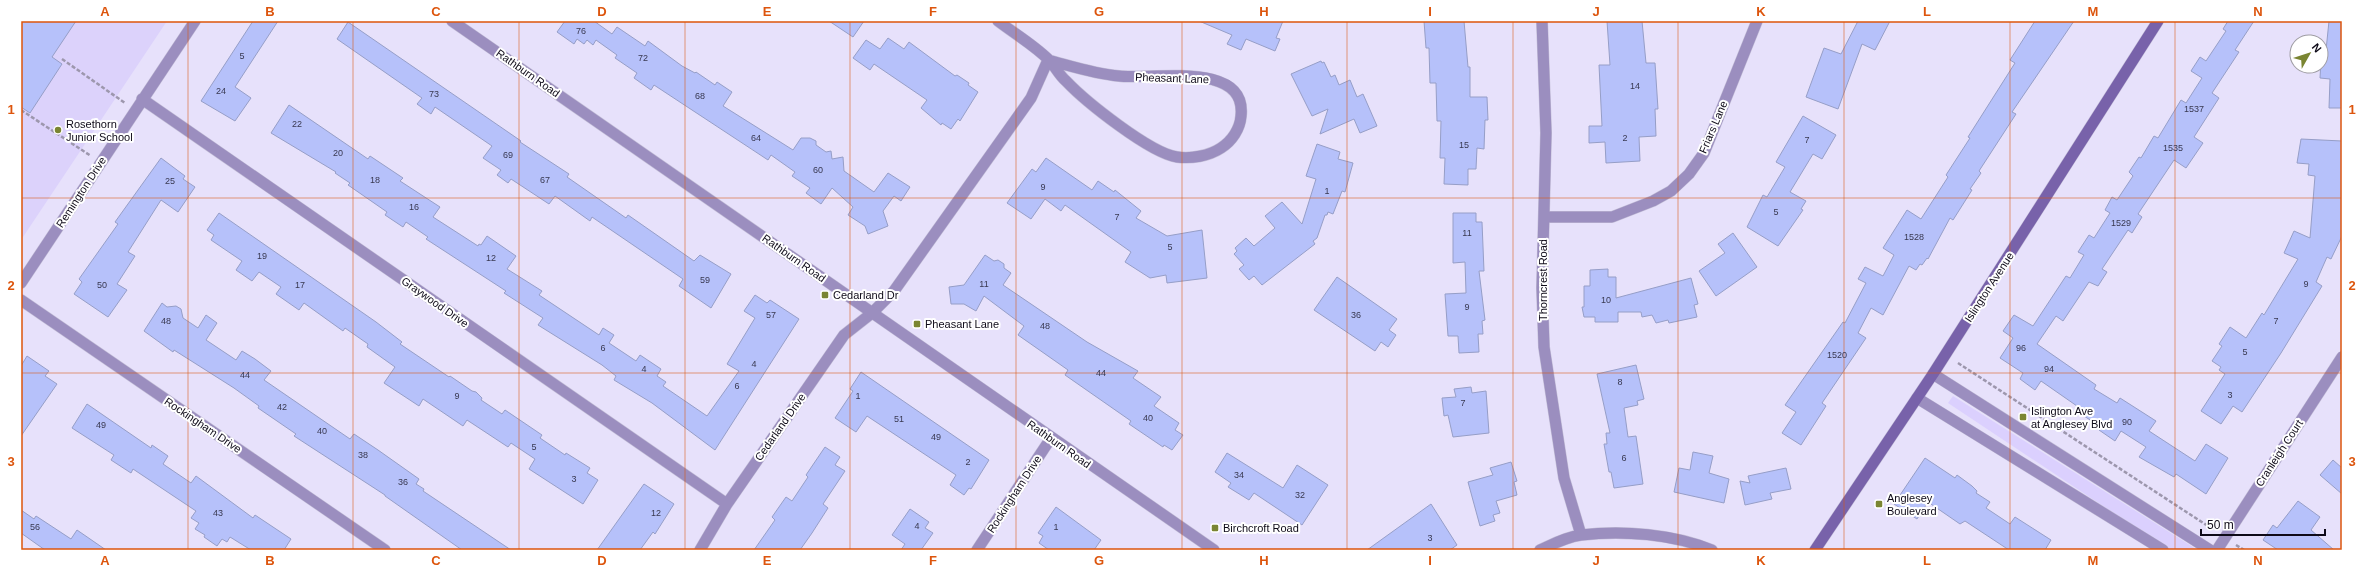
<svg xmlns="http://www.w3.org/2000/svg" width="2363" height="571" font-family="Arial,sans-serif">
	<style>
		.built { fill: #dcd2fb }
		.green { fill: #dbd0fe }
		.building { fill: #b6c1fa; stroke: #969ec7 }
		.lines { fill: none; stroke-linecap: round; stroke-linejoin: round }
		.minor-casing { stroke: #c4bfd7; stroke-width: 12 }
		.tertiary-casing { stroke: #c4bfd7; stroke-width: 12 }
		.secondary-casing { stroke: #c4bfd7; stroke-width: 12 }
		.path { stroke: #9d97ad; stroke-width: 2.5; stroke-dasharray: 4 2; stroke-linecap: butt }
		.minor { stroke: #9b8ebf; stroke-width: 11 }
		.tertiary { stroke: #9b8ebf; stroke-width: 11 }
		.secondary { stroke: #7862aa; stroke-width: 11 }
		.grid { fill: none; stroke: #dd550d; stroke-width: 1; stroke-opacity: 0.55 }
		.poi-dot { fill: #7a8532; stroke: #fff; stroke-width: 1.5 }
		.labels { text-anchor: middle; dominant-baseline: central; stroke-width: 4; stroke-linejoin: round; paint-order: stroke }
		.number-label { font-size: 9px; fill: #383850 }
		.street-label { font-size: 11px; fill: #0e0a18; stroke: #fff }
		.poi-label { font-size: 11px; fill: #0e0a18; stroke: #fff; text-anchor: start }
		.neatline { fill: none; stroke: #dd550d; stroke-width: 1.5 }
		.grid-label { font-size: 13px; text-anchor: middle; font-weight: bold; fill: #dd550d }
	</style>
	<rect width="100%" height="100%" fill="#e7e1fb"/>
	<path class="built" d="M 21,21 L 167,21 L 21,240 Z"/>
	<path class="green" d="M 1953,396 L 2193,547 L 2196,550 L 2169,550 L 1948,403 Z"/>
	<path class="building" d="M 21,21 L 76,21 L 52,57 L 62,64 L 30,113 L 21,107 Z
		M 253,21 L 278,21 L 235,87 L 251,98 L 235,121 L 201,101 Z
		M 565,21 L 594,21 L 612,34 L 617,27 L 645,46 L 648,41 L 682,66 L 695,73 L 696,72 L 715,85 L 717,82 L 732,92 L 723,106 L 793,150 L 801,138 L 810,138 L 816,141 L 816,145 L 826,152 L 831,151 L 832,159 L 843,157 L 844,171 L 874,192 L 888,173 L 910,187 L 901,201 L 894,196 L 883,211 L 888,226 L 868,234 L 865,226 L 848,215 L 853,207 L 832,188 L 821,204 L 806,193 L 810,188 L 792,176 L 795,172 L 771,155 L 768,160 L 654,85 L 651,90 L 634,78 L 637,73 L 615,58 L 617,55 L 596,40 L 593,45 L 587,40 L 584,44 L 577,39 L 574,44 L 557,32 Z
		M 829,21 L 864,21 L 853,37 Z
		M 1199,21 L 1283,21 L 1276,38 L 1280,39 L 1275,51 L 1246,39 L 1241,50 L 1227,44 L 1232,35 Z
		M 1424,21 L 1464,21 L 1468,67 L 1470,67 L 1470,97 L 1487,97 L 1488,120 L 1485,120 L 1484,149 L 1477,148 L 1476,169 L 1468,169 L 1468,185 L 1444,184 L 1445,158 L 1440,158 L 1441,121 L 1437,121 L 1436,83 L 1430,83 L 1429,48 L 1426,48 Z
		M 1607,21 L 1642,21 L 1646,63 L 1655,63 L 1658,109 L 1655,109 L 1656,136 L 1639,137 L 1640,161 L 1606,163 L 1605,142 L 1589,143 L 1589,126 L 1602,126 L 1599,65 L 1610,65 Z
		M 1858,21 L 1890,21 L 1875,50 L 1862,44 L 1838,109 L 1806,97 L 1824,48 L 1841,54 Z
		M 2035,21 L 2074,21 L 2012,112 L 2016,114 L 1979,171 L 1981,173 L 1970,189 L 1972,190 L 1953,220 L 1950,218 L 1928,259 L 1927,258 L 1922,265 L 1920,264 L 1916,270 L 1909,266 L 1883,315 L 1871,308 L 1858,333 L 1866,338 L 1822,403 L 1826,406 L 1801,445 L 1782,433 L 1796,412 L 1785,405 L 1843,322 L 1845,323 L 1866,283 L 1858,279 L 1865,267 L 1883,276 L 1894,255 L 1883,248 L 1907,210 L 1921,219 L 1948,177 L 1946,175 L 1970,138 L 1968,137 L 2015,63 L 2010,60 Z
		M 2228,21 L 2254,21 L 2235,50 L 2239,52 L 2212,93 L 2219,98 L 2194,137 L 2203,143 L 2186,168 L 2174,160 L 2138,214 L 2142,217 L 2132,233 L 2128,230 L 2102,269 L 2107,272 L 2098,286 L 2089,282 L 2063,321 L 2056,316 L 2037,344 L 2096,385 L 2094,389 L 2117,403 L 2120,398 L 2156,421 L 2149,431 L 2195,461 L 2206,444 L 2228,458 L 2206,494 L 2176,474 L 2174,477 L 2139,457 L 2146,447 L 2121,431 L 2115,441 L 2099,430 L 2101,427 L 2084,416 L 2087,413 L 2041,381 L 2035,390 L 2020,379 L 2023,373 L 2000,358 L 2013,338 L 2003,331 L 2014,315 L 2033,326 L 2066,276 L 2070,278 L 2084,255 L 2078,252 L 2089,235 L 2094,238 L 2110,213 L 2105,210 L 2112,197 L 2117,200 L 2133,176 L 2129,172 L 2139,157 L 2141,158 L 2154,136 L 2158,138 L 2181,100 L 2186,103 L 2202,78 L 2191,71 L 2200,57 L 2206,61 L 2226,31 L 2223,29 Z
		M 2329,21 L 2342,21 L 2342,108 L 2329,108 L 2330,79 L 2320,78 L 2321,60 L 2325,60 Z
		M 348,22 L 521,141 L 520,142 L 569,174 L 567,177 L 626,218 L 628,215 L 694,261 L 700,255 L 731,274 L 711,308 L 679,286 L 683,279 L 592,217 L 590,221 L 555,196 L 549,204 L 511,179 L 508,183 L 497,175 L 501,170 L 483,158 L 492,146 L 435,107 L 431,114 L 417,104 L 422,98 L 337,39 Z
		M 888,38 L 904,49 L 909,42 L 955,76 L 957,75 L 969,83 L 968,85 L 978,92 L 960,121 L 958,119 L 951,129 L 942,123 L 941,125 L 921,108 L 927,100 L 874,64 L 870,70 L 853,58 L 866,40 L 880,49 Z
		M 1321,61 L 1322,63 L 1324,62 L 1331,77 L 1335,75 L 1339,85 L 1350,80 L 1357,97 L 1363,94 L 1377,126 L 1360,133 L 1354,119 L 1320,134 L 1328,109 L 1312,116 L 1291,74 Z
		M 289,105 L 368,159 L 370,156 L 403,178 L 400,181 L 440,207 L 433,217 L 478,246 L 479,244 L 481,245 L 487,236 L 516,256 L 507,269 L 542,291 L 539,295 L 599,335 L 603,328 L 614,335 L 609,343 L 636,361 L 640,355 L 661,369 L 657,376 L 666,382 L 663,386 L 707,416 L 739,371 L 727,364 L 755,318 L 744,311 L 755,295 L 767,303 L 770,300 L 799,319 L 715,450 L 652,403 L 614,380 L 616,376 L 602,365 L 538,325 L 543,318 L 504,293 L 506,291 L 426,239 L 428,237 L 406,222 L 403,227 L 385,215 L 387,212 L 348,185 L 350,183 L 335,173 L 336,172 L 271,133 Z
		M 1803,116 L 1836,135 L 1822,159 L 1813,154 L 1790,192 L 1806,201 L 1801,209 L 1803,210 L 1778,246 L 1747,227 L 1763,195 L 1767,197 L 1785,167 L 1776,162 Z
		M 2301,139 L 2342,141 L 2342,236 L 2331,259 L 2327,257 L 2316,282 L 2322,286 L 2281,353 L 2242,412 L 2233,406 L 2221,424 L 2201,411 L 2225,374 L 2219,370 L 2221,367 L 2212,361 L 2222,346 L 2219,344 L 2230,327 L 2246,338 L 2262,313 L 2264,315 L 2298,259 L 2284,253 L 2294,231 L 2310,238 L 2315,176 L 2308,175 L 2309,164 L 2297,163 Z
		M 1317,144 L 1340,152 L 1338,159 L 1353,163 L 1345,192 L 1342,191 L 1333,214 L 1328,212 L 1327,215 L 1325,215 L 1317,238 L 1313,241 L 1315,244 L 1262,285 L 1254,276 L 1249,280 L 1239,269 L 1244,265 L 1234,254 L 1237,251 L 1235,248 L 1246,238 L 1254,246 L 1275,228 L 1265,216 L 1282,202 L 1302,224 L 1316,179 L 1306,176 Z
		M 161,158 L 185,176 L 183,179 L 195,187 L 178,212 L 161,200 L 128,252 L 135,256 L 117,284 L 127,290 L 108,317 L 74,294 L 82,282 L 79,279 L 118,224 L 115,222 Z
		M 1046,158 L 1092,190 L 1098,181 L 1114,192 L 1115,190 L 1141,211 L 1136,218 L 1167,236 L 1202,230 L 1207,278 L 1167,283 L 1166,275 L 1150,278 L 1125,262 L 1131,252 L 1065,205 L 1061,211 L 1045,199 L 1031,219 L 1007,203 L 1032,169 L 1036,172 Z
		M 219,213 L 376,322 L 402,342 L 400,344 L 449,377 L 450,376 L 472,391 L 476,392 L 482,398 L 481,400 L 502,414 L 505,410 L 542,435 L 540,438 L 565,455 L 566,453 L 590,468 L 587,473 L 598,480 L 583,504 L 529,469 L 535,459 L 511,443 L 508,447 L 467,420 L 463,426 L 423,399 L 419,406 L 384,383 L 395,367 L 367,347 L 368,344 L 345,328 L 343,331 L 304,303 L 299,310 L 276,294 L 281,287 L 259,272 L 252,281 L 236,270 L 242,261 L 211,240 L 214,235 L 207,230 Z
		M 1453,213 L 1476,213 L 1476,222 L 1482,222 L 1484,271 L 1479,271 L 1485,320 L 1482,321 L 1483,334 L 1478,334 L 1479,352 L 1459,353 L 1458,336 L 1448,336 L 1445,294 L 1466,293 L 1465,262 L 1453,263 Z
		M 1733,233 L 1757,267 L 1716,296 L 1699,271 L 1725,253 L 1718,244 Z
		M 985,255 L 994,261 L 998,260 L 1004,264 L 1004,268 L 1011,273 L 1003,285 L 1087,342 L 1138,371 L 1133,378 L 1161,397 L 1154,406 L 1179,423 L 1175,430 L 1183,435 L 1172,450 L 1164,445 L 1163,447 L 1129,424 L 1131,421 L 1065,375 L 1068,370 L 1018,335 L 1024,326 L 984,296 L 976,311 L 964,304 L 951,304 L 949,287 L 964,285 Z
		M 1608,269 L 1608,277 L 1616,277 L 1616,298 L 1691,278 L 1698,304 L 1694,305 L 1697,317 L 1669,323 L 1668,320 L 1656,323 L 1652,315 L 1642,317 L 1641,312 L 1618,312 L 1618,322 L 1595,322 L 1595,317 L 1584,317 L 1582,307 L 1584,307 L 1584,286 L 1590,286 L 1590,270 Z
		M 1337,277 L 1397,319 L 1389,330 L 1396,335 L 1388,347 L 1381,342 L 1375,351 L 1314,310 Z
		M 162,303 L 167,307 L 176,306 L 181,309 L 183,318 L 198,328 L 206,315 L 217,323 L 206,340 L 236,360 L 242,351 L 255,359 L 271,371 L 264,380 L 350,439 L 354,434 L 378,450 L 419,479 L 416,484 L 424,489 L 423,491 L 511,550 L 462,550 L 385,496 L 385,495 L 294,436 L 296,434 L 258,408 L 259,406 L 234,388 L 174,350 L 173,352 L 144,331 Z
		M 27,356 L 49,371 L 45,376 L 57,384 L 21,436 L 21,366 Z
		M 1636,365 L 1644,399 L 1637,401 L 1638,405 L 1624,408 L 1628,437 L 1636,436 L 1643,484 L 1614,488 L 1611,472 L 1609,472 L 1604,444 L 1607,444 L 1606,433 L 1610,433 L 1597,374 Z
		M 861,372 L 989,460 L 971,489 L 969,488 L 964,495 L 950,485 L 956,475 L 867,416 L 856,432 L 835,418 L 853,391 L 850,389 Z
		M 1471,387 L 1472,393 L 1486,391 L 1489,433 L 1453,437 L 1448,415 L 1444,416 L 1442,398 L 1456,397 L 1454,389 Z
		M 87,404 L 151,448 L 152,445 L 168,456 L 163,464 L 191,483 L 196,476 L 253,518 L 255,515 L 291,539 L 284,550 L 251,550 L 230,537 L 227,542 L 222,539 L 217,546 L 204,537 L 205,535 L 195,529 L 199,523 L 191,518 L 196,511 L 133,469 L 131,473 L 111,460 L 114,455 L 72,428 Z
		M 825,447 L 840,457 L 835,465 L 845,471 L 823,504 L 828,508 L 812,533 L 800,550 L 754,550 L 775,520 L 772,517 L 786,497 L 792,501 L 808,477 L 806,475 Z
		M 1693,452 L 1713,456 L 1709,473 L 1729,479 L 1724,503 L 1674,492 L 1679,468 L 1690,470 Z
		M 1227,453 L 1283,488 L 1297,465 L 1328,485 L 1302,525 L 1254,493 L 1249,500 L 1228,487 L 1231,483 L 1215,472 Z
		M 1925,458 L 1955,478 L 1957,475 L 1972,486 L 1977,491 L 1976,493 L 1990,502 L 1986,508 L 2010,524 L 2015,517 L 2051,540 L 2045,550 L 2009,550 L 1965,521 L 1960,524 L 1928,502 L 1917,519 L 1894,504 Z
		M 2333,460 L 2342,468 L 2342,494 L 2320,475 Z
		M 1511,462 L 1517,481 L 1514,482 L 1517,495 L 1496,501 L 1500,513 L 1493,515 L 1495,521 L 1480,526 L 1468,482 L 1493,475 L 1490,468 Z
		M 1786,468 L 1791,489 L 1770,493 L 1772,499 L 1745,505 L 1740,481 L 1750,483 L 1748,476 Z
		M 644,484 L 674,504 L 655,534 L 653,532 L 640,550 L 597,550 Z
		M 2298,501 L 2320,517 L 2311,530 L 2334,550 L 2278,550 L 2263,540 L 2273,525 L 2277,528 Z
		M 1431,504 L 1457,545 L 1450,550 L 1367,550 Z
		M 1056,507 L 1101,540 L 1094,550 L 1049,550 L 1039,543 L 1043,536 L 1038,533 Z
		M 910,509 L 929,522 L 925,528 L 933,533 L 921,550 L 901,550 L 905,544 L 892,535 Z
		M 21,510 L 34,519 L 36,516 L 71,539 L 77,530 L 106,550 L 45,550 L 21,533 Z"/>
	<g class="lines">
		<g class="minor-casing">
			<path id="minor" d="M 998,21 C 1015,34 1034,45 1049,60 C 1055,66 1059,75 1066,81 C 1086,102 1150,153 1177,157 C 1191,159 1209,156 1221,148 C 1232,141 1240,129 1241,116 C 1247,60 1151,80 1119,76 C 1095,74 1071,66 1048,60
				M 1542,21 L 1546,133 L 1542,288 L 1544,347 L 1564,478 L 1581,535
				M 142,99 L 727,504
				M 1544,217 L 1612,217 L 1653,201 L 1671,191 L 1689,174 L 1704,153 L 1757,21
				M 21,283 L 195,21
				M 21,300 L 385,550
				M 700,550 L 727,504 L 844,335 L 872,313 L 894,291 L 1031,98 L 1048,60
				M 977,550 L 1051,438
				M 1540,550 C 1553,544 1566,537 1581,535 C 1623,530 1673,534 1712,550
				M 2217,550 L 2342,357"/>
		</g>
		<g class="tertiary-casing">
			<path id="tertiary" d="M 452,21 L 1214,550
				M 1933,374 L 2210,550
				M 1917,398 L 2163,550"/>
		</g>
		<g class="secondary-casing">
			<path id="secondary" d="M 1815,550 L 1933,374 L 2158,21"/>
		</g>
		<path class="path" d="M 62,59 L 125,103
			M 21,110 L 91,156
			M 1958,363 L 2214,530
			M 2236,545 L 2244,550"/>
		<use href="#minor" class="minor"/>
		<use href="#tertiary" class="tertiary"/>
		<use href="#secondary" class="secondary"/>
	</g>
	<path class="grid" d="M 188,21 L 188,550M 353,21 L 353,550M 519,21 L 519,550M 685,21 L 685,550M 850,21 L 850,550M 1016,21 L 1016,550M 1182,21 L 1182,550M 1347,21 L 1347,550M 1513,21 L 1513,550M 1678,21 L 1678,550M 1844,21 L 1844,550M 2010,21 L 2010,550M 2175,21 L 2175,550M 21,198 L 2342,198M 21,373 L 2342,373"/>
	<g class="poi-dot">
		<circle cx="58" cy="130" r="4"/>
		<rect x="821" y="291" width="8" height="8" rx="2"/>
		<rect x="913" y="320" width="8" height="8" rx="2"/>
		<rect x="2019" y="413" width="8" height="8" rx="2"/>
		<rect x="1875" y="500" width="8" height="8" rx="2"/>
		<rect x="1211" y="524" width="8" height="8" rx="2"/>
	</g>
	<g class="labels">
		<g class="number-label">
			<text x="581" y="31">76</text>
			<text x="242" y="56">5</text>
			<text x="643" y="58">72</text>
			<text x="1635" y="86">14</text>
			<text x="221" y="91">24</text>
			<text x="434" y="94">73</text>
			<text x="700" y="96">68</text>
			<text x="2194" y="109">1537</text>
			<text x="297" y="124">22</text>
			<text x="756" y="138">64</text>
			<text x="1625" y="138">2</text>
			<text x="1807" y="140">7</text>
			<text x="1464" y="145">15</text>
			<text x="2173" y="148">1535</text>
			<text x="338" y="153">20</text>
			<text x="508" y="155">69</text>
			<text x="818" y="170">60</text>
			<text x="375" y="180">18</text>
			<text x="545" y="180">67</text>
			<text x="170" y="181">25</text>
			<text x="1043" y="187">9</text>
			<text x="1327" y="191">1</text>
			<text x="414" y="207">16</text>
			<text x="1776" y="212">5</text>
			<text x="1117" y="217">7</text>
			<text x="2121" y="223">1529</text>
			<text x="1467" y="233">11</text>
			<text x="1914" y="237">1528</text>
			<text x="1170" y="247">5</text>
			<text x="262" y="256">19</text>
			<text x="491" y="258">12</text>
			<text x="705" y="280">59</text>
			<text x="984" y="284">11</text>
			<text x="2306" y="284">9</text>
			<text x="102" y="285">50</text>
			<text x="300" y="285">17</text>
			<text x="1606" y="300">10</text>
			<text x="1467" y="307">9</text>
			<text x="771" y="315">57</text>
			<text x="1356" y="315">36</text>
			<text x="166" y="321">48</text>
			<text x="2276" y="321">7</text>
			<text x="1045" y="326">48</text>
			<text x="603" y="348">6</text>
			<text x="2021" y="348">96</text>
			<text x="2245" y="352">5</text>
			<text x="1837" y="355">1520</text>
			<text x="754" y="364">4</text>
			<text x="644" y="369">4</text>
			<text x="2049" y="369">94</text>
			<text x="1101" y="373">44</text>
			<text x="245" y="375">44</text>
			<text x="1620" y="382">8</text>
			<text x="737" y="386">6</text>
			<text x="2230" y="395">3</text>
			<text x="457" y="396">9</text>
			<text x="858" y="396">1</text>
			<text x="1463" y="403">7</text>
			<text x="282" y="407">42</text>
			<text x="1148" y="418">40</text>
			<text x="899" y="419">51</text>
			<text x="2127" y="422">90</text>
			<text x="101" y="425">49</text>
			<text x="322" y="431">40</text>
			<text x="936" y="437">49</text>
			<text x="534" y="447">5</text>
			<text x="363" y="455">38</text>
			<text x="1624" y="458">6</text>
			<text x="968" y="462">2</text>
			<text x="1239" y="475">34</text>
			<text x="574" y="479">3</text>
			<text x="403" y="482">36</text>
			<text x="1300" y="495">32</text>
			<text x="218" y="513">43</text>
			<text x="656" y="513">12</text>
			<text x="917" y="526">4</text>
			<text x="35" y="527">56</text>
			<text x="1056" y="527">1</text>
			<text x="1430" y="538">3</text>
		</g>
		<g class="street-label">
			<text transform="translate(528 73) rotate(35)">Rathburn Road</text>
			<text transform="translate(1172 78) rotate(2)">Pheasant Lane</text>
			<text transform="translate(1713 127) rotate(-67)">Friars Lane</text>
			<text transform="translate(81 192) rotate(-57)">Remington Drive</text>
			<text transform="translate(794 258) rotate(35)">Rathburn Road</text>
			<text transform="translate(1543 280) rotate(-90)">Thorncrest Road</text>
			<text transform="translate(1989 287) rotate(-57)">Islington Avenue</text>
			<text transform="translate(435 302) rotate(35)">Graywood Drive</text>
			<text transform="translate(203 425) rotate(34)">Rockingham Drive</text>
			<text transform="translate(780 427) rotate(-55)">Cedarland Drive</text>
			<text transform="translate(1059 444) rotate(35)">Rathburn Road</text>
			<text transform="translate(2279 453) rotate(-57)">Cranleigh Court</text>
			<text transform="translate(1014 494) rotate(-57)">Rockingham Drive</text>
		</g>
		<g class="poi-label">
			<text x="66" y="124">Rosethorn<tspan x="66" dy="13">Junior School</tspan></text>
			<text x="833" y="295">Cedarland Dr</text>
			<text x="925" y="324">Pheasant Lane</text>
			<text x="2031" y="411">Islington Ave<tspan x="2031" dy="13">at Anglesey Blvd</tspan></text>
			<text x="1887" y="498">Anglesey<tspan x="1887" dy="13">Boulevard</tspan></text>
			<text x="1223" y="528">Birchcroft Road</text>
		</g>
	</g>
	<rect width="2363" height="571" fill="none" stroke="#ffffff" stroke-width="44"/>
	<g transform="translate(2309 54) rotate(51)"><circle r="19" fill="#ffffff" stroke="#9f9da3"/>
	<path d="M0-3L7 15L0 10L-7 15Z" fill="#7a8532"/>
	<text y="-6" font-size="11" font-weight="bold" text-anchor="middle" fill="#0e0a18">N</text>
	</g>
	<path d="M2201 529v6h124v-6" fill="none" stroke="#0e0a18" stroke-width="2"/>
	<text x="2207" y="529" font-size="12" fill="#0e0a18" stroke="#ffffff" stroke-width="3" paint-order="stroke">50 m</text>
	<rect x="22" y="22" width="2319" height="527" class="neatline"/>
	<g class="grid-label">
		<text x="105" y="16">A</text>
		<text x="270" y="16">B</text>
		<text x="436" y="16">C</text>
		<text x="602" y="16">D</text>
		<text x="767" y="16">E</text>
		<text x="933" y="16">F</text>
		<text x="1099" y="16">G</text>
		<text x="1264" y="16">H</text>
		<text x="1430" y="16">I</text>
		<text x="1596" y="16">J</text>
		<text x="1761" y="16">K</text>
		<text x="1927" y="16">L</text>
		<text x="2093" y="16">M</text>
		<text x="2258" y="16">N</text>
		<text x="11" y="114">1</text>
		<text x="2352" y="114">1</text>
		<text x="11" y="290">2</text>
		<text x="2352" y="290">2</text>
		<text x="11" y="466">3</text>
		<text x="2352" y="466">3</text>
		<text x="105" y="565">A</text>
		<text x="270" y="565">B</text>
		<text x="436" y="565">C</text>
		<text x="602" y="565">D</text>
		<text x="767" y="565">E</text>
		<text x="933" y="565">F</text>
		<text x="1099" y="565">G</text>
		<text x="1264" y="565">H</text>
		<text x="1430" y="565">I</text>
		<text x="1596" y="565">J</text>
		<text x="1761" y="565">K</text>
		<text x="1927" y="565">L</text>
		<text x="2093" y="565">M</text>
		<text x="2258" y="565">N</text>
	</g>
</svg>
